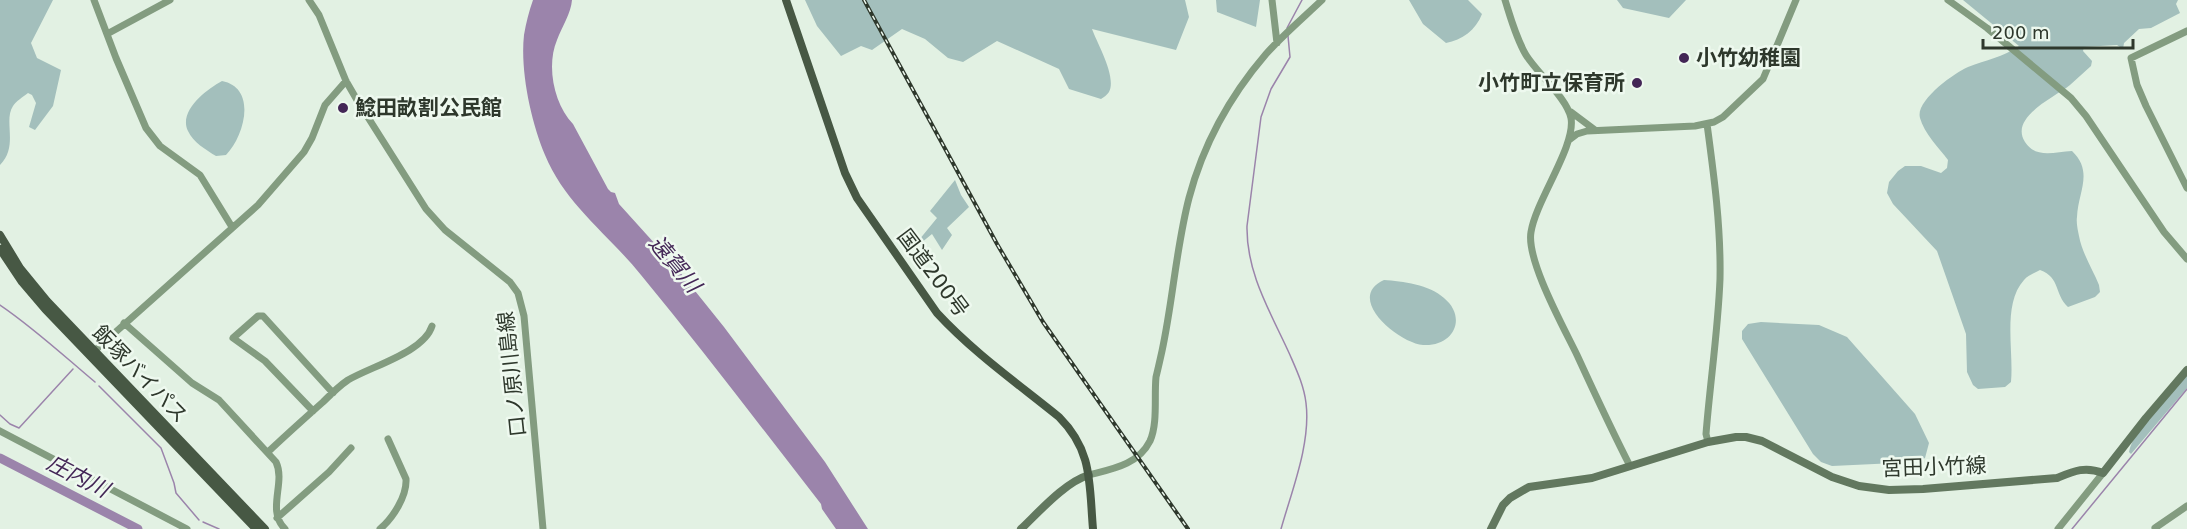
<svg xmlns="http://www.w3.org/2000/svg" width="2187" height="529" font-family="'DejaVu Sans','Noto Sans JP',sans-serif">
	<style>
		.green { fill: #a3bfbc }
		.water { fill: #9b84ab }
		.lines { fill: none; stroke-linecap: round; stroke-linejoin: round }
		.stream { stroke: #9b84ab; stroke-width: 1.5 }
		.river { stroke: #9b84ab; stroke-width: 9 }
		.secondary { stroke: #839c80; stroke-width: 7 }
		.primary { stroke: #62785f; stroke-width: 8 }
		.highway { stroke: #475844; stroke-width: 8 }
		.rail-casing { stroke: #2e382c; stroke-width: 4 }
		.rail { stroke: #eef9ef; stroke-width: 1.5; stroke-dasharray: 4.5; stroke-linecap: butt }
		.poi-dot { fill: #432656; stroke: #eef9ef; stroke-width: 2 }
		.labels { text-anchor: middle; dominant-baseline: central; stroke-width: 5; stroke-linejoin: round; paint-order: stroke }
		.poi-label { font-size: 21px; font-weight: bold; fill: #2e382c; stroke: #eef9ef; text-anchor: start }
		.street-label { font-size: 21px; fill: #2e382c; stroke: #eef9ef }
		.water-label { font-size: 22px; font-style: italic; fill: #432656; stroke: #eef9ef }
	</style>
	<rect width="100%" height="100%" fill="#e2f1e3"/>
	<path class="green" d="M 0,0 L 53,0 L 31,43 L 37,58 L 61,70 L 53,106 L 35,130 L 29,127 L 36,103 L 32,95 L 28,93 C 23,97 16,101 13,106 C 3,121 19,146 0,165 Z
		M 805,0 L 1185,0 L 1189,17 L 1176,50 L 1092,29 C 1097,43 1117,77 1109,92 C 1107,95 1104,97 1101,99 L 1069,89 L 1059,69 L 997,41 L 963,62 L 948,58 L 925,39 L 902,29 L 872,50 L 861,46 L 841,56 L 817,26 Z
		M 1216,0 L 1260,0 L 1256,27 L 1217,12 Z
		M 1409,0 L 1468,0 L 1482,14 C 1476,30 1462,40 1446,43 L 1423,24 Z
		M 1617,0 L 1686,0 L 1669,18 L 1623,8 Z
		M 1963,0 L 2178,0 L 2176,4 L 2180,13 L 2151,28 L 2139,29 L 2124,43 L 2123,49 L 2117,45 L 2084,47 L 2083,51 L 2092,61 L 2091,66 C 2084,72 2077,79 2070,85 C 2055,97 2009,117 2025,142 C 2036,159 2054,152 2072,151 C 2094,172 2078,192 2077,217 C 2076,223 2078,231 2079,236 C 2082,253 2093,270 2099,285 L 2100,292 L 2095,297 L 2068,307 C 2054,294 2061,278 2040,270 C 2035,273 2028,275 2024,280 C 2002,304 2014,351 2011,382 L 2005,387 L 1978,389 L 1973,385 L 1967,372 L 1966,334 L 1937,251 L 1893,204 L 1887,193 L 1889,182 L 1898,171 L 1905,166 L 1921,166 L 1941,173 L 1947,168 L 1948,160 C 1939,148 1924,133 1920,118 C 1915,101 1954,73 1968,67 C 1986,60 2003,57 2019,46 Z
		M 222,81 C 258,88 244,137 226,155 L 216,156 C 206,150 193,142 188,131 C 178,111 207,89 222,81 Z
		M 955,180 L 961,195 L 969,207 L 947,228 L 952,235 L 942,250 L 932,234 L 921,243 L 919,240 L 937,218 L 930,211 Z
		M 1384,280 C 1402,281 1430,285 1444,298 C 1468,318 1453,347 1423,345 C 1399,343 1344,298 1384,280 Z
		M 1761,322 L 1819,325 L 1847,337 L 1915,414 L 1929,443 L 1925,458 L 1917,462 L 1832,466 L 1821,462 L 1813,454 L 1742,339 L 1742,331 L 1748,324 Z
		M 2187,374 L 2187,388 L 2131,454 L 2129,452 C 2133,430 2171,392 2187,374 Z"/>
	<path class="water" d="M 533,0 L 572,0 C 571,13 562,27 557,40 C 546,66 554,104 573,124 L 608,189 L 611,192 L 615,193 L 619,204 L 675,266 L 724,327 L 825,462 L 868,529 L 836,529 L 822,509 L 821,504 C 761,427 703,350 641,275 C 609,235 565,204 545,155 C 531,122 520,71 524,35 C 526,23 529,11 533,0 Z"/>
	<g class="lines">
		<path class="stream" d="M 1287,28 L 1302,0
			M 0,305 C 34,328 64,356 95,382
			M 99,386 L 161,448 L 174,483 L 176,493 L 199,520
			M 0,415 L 10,424 L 19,428 L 73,369
			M 203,522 L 219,529
			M 1281,529 C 1292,490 1311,443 1306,403 C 1304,386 1297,371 1290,355 C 1271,313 1246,273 1247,226 L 1261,117 L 1271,89 L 1290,57 L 1288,36
			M 2072,529 L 2187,389"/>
		<path class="river" d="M 0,458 L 138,529"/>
		<path class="secondary" d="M 94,0 L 116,58 L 146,128 L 160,146 L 200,175 L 232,227
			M 309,0 L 319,15 L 346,81 L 357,100 L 426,209 L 445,230 L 510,282 L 518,293 L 524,316 L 543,529
			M 1272,0 L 1277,43
			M 1505,0 C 1511,19 1516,38 1526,55 C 1537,73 1567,98 1571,118 C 1576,146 1536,200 1531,232 C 1526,260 1564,328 1577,355 C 1594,392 1611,429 1630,466
			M 1948,0 L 1987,28 L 2071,98 L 2086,116 L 2164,232 L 2187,259
			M 2187,31 L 2131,58 L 2137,85 L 2146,106 L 2187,188
			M 107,34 L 170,0
			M 1571,112 L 1595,130
			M 1707,124 C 1714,176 1721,227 1720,279 C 1718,331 1710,383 1706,434 L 1708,442
			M 1569,140 L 1577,134 L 1587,131 L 1695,126 L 1714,122 L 1723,117 L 1763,79 L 1796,0
			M 124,323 L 192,383 L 219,400 L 276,462 C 286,483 266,510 285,529
			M 91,354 L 258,205 L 304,152 L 312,138 L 325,105 L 346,81
			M 313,411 L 265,361 L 233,338 L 258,316 L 263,316 L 333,393
			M 0,431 L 187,529
			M 268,452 C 286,435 305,418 323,402 C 331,394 339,386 348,380 C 372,366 424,352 432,326
			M 1089,475 C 1112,469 1138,465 1150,441 C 1158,423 1154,397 1156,377 C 1158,369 1160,360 1162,351 C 1173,300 1176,248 1189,198 C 1203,145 1230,96 1266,54 C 1283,35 1303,18 1322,0
			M 277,518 L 329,472 L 351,448
			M 2155,528 L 2187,506
			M 380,529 C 393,518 407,496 406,479 L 388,439
			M 2058,529 L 2103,473"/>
		<path class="primary" d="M 1021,529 C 1039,512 1065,482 1089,475
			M 1491,529 L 1503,505 L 1510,498 L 1529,487 L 1592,478 L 1708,442 L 1736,437 L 1746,437 L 1762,441 L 1832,477 L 1859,486 L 1889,490 L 1923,489 L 2057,478 C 2074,471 2085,466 2103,473 L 2146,418 L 2187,370"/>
		<path class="highway" d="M 786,0 L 845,173 L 857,198 L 937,313 C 973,352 1017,383 1059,417 C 1093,451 1089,483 1093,529
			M 0,235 L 20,268 L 47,301 L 265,529
			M 0,249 L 22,282 L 45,309 L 256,529"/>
		<g class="rail-casing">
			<path id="rail" d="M 864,0 L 997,244 L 1043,322 L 1188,529"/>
		</g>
		<use href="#rail" class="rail"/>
	</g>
	<g class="poi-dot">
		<circle cx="1684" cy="58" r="6"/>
		<circle cx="1637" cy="83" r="6"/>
		<circle cx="343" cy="108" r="6"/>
	</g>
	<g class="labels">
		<g class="poi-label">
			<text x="1696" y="58">小竹幼稚園</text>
			<text x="1625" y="83" text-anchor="end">小竹町立保育所</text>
			<text x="355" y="108">鯰田畝割公民館</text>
		</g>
		<g class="street-label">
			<text transform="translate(933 273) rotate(53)">国道200号</text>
			<text transform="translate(140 374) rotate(46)">飯塚バイパス</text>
			<text transform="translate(512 374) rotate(-96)">口ノ原川島線</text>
			<text transform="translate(1934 467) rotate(-2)">宮田小竹線</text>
		</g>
		<g class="water-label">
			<text transform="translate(675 264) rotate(50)">遠賀川</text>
			<text transform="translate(78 476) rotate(27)">庄内川</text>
		</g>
	</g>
	<path d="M1983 39v9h150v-9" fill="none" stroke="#2e382c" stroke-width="3"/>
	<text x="1992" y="39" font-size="18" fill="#2e382c" stroke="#eef9ef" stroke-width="4.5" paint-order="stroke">200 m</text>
</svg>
